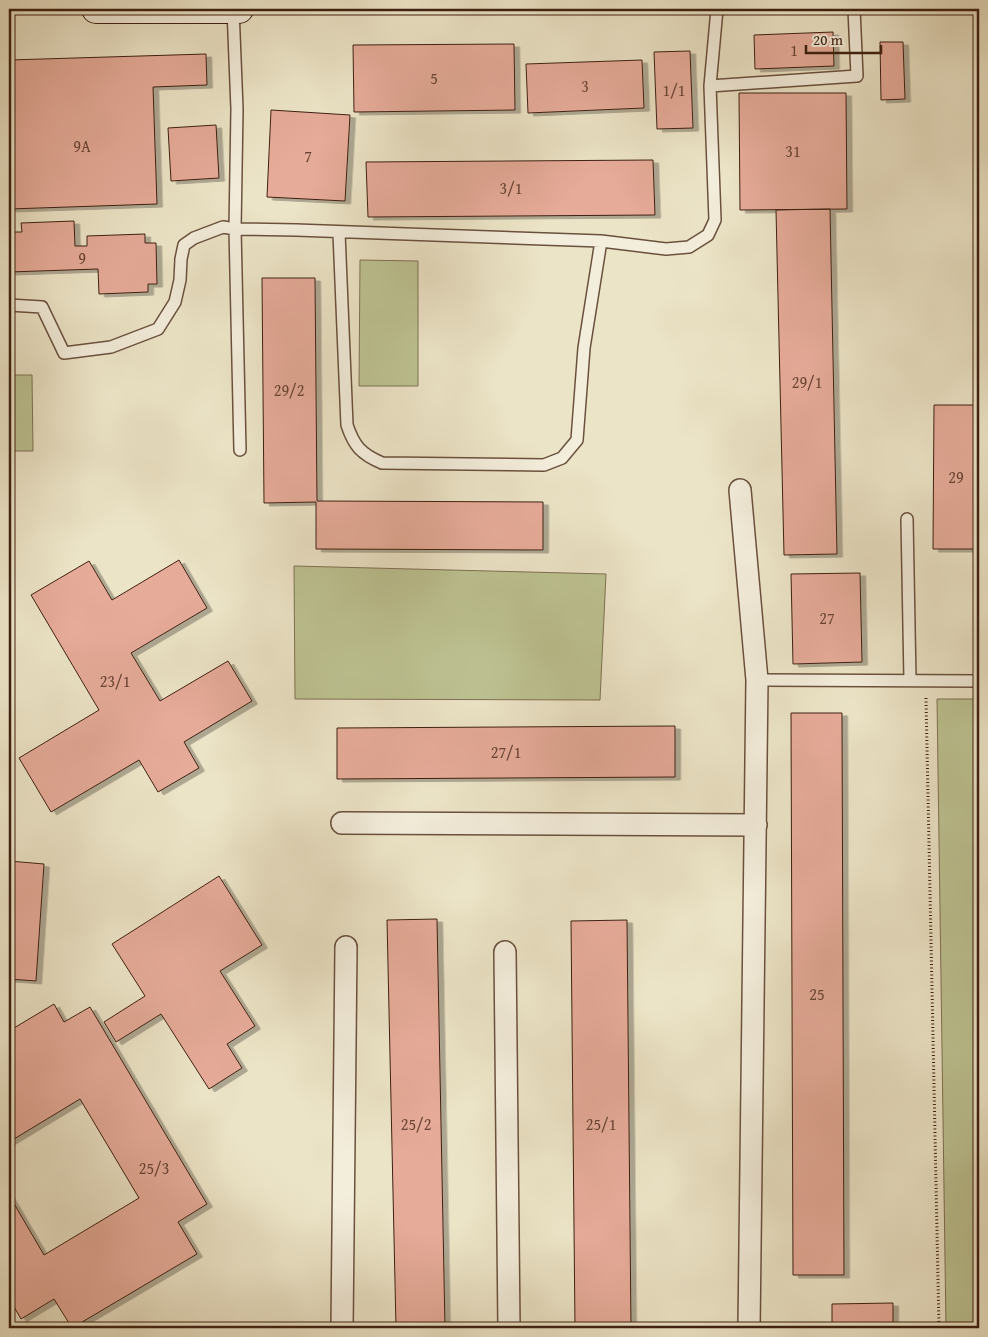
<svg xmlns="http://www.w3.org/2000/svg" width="988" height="1337" font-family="'Gentium Book Plus',serif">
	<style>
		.green { fill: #bdc292; stroke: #7e7152 }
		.building { fill: #e6ab99; stroke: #3e2011; filter: url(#shadow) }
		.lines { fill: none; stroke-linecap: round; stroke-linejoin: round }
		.lane-casing { stroke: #6a513e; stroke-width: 14 }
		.street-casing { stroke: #6a513e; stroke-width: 24 }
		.secondary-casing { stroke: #3e2011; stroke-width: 30 }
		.path { stroke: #3e2011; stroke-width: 3; stroke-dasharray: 1 2.5; stroke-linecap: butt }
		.lane { stroke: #f3eddb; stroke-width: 11 }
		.street { stroke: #f3eddb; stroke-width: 21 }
		.secondary { stroke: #f3eddb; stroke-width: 28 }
		.labels { text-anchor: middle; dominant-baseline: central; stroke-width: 5; stroke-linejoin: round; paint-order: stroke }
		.number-label { font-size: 16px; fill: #684333 }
	</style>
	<defs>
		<filter id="shadow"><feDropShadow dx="5.5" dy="3" stdDeviation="0" flood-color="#0004"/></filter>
	</defs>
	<rect width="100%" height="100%" fill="#ece4c7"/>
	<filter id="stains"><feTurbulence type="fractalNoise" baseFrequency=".004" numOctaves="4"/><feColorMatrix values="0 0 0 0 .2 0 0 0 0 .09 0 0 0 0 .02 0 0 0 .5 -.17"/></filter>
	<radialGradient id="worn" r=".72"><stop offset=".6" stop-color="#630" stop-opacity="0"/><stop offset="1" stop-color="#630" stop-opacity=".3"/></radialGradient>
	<path class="green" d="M 360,260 L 418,261 L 418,386 L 359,386 Z
		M 9,375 L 32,375 L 33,451 L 9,451 Z
		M 294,566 L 606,574 L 600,700 L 295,699 Z
		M 937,699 L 979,699 L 979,1328 L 946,1328 Z"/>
	<path class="building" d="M 833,32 L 834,66 L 755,69 L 754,35 Z
		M 880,42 L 903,42 L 905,99 L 881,100 Z
		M 514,44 L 515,110 L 354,112 L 353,45 Z
		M 690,51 L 693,128 L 657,129 L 654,52 Z
		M 206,54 L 207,85 L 153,87 L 157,204 L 9,209 L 9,60 Z
		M 642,60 L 644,108 L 528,113 L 526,64 Z
		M 739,93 L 846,93 L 847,209 L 740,210 Z
		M 271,110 L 350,115 L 345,201 L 267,197 Z
		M 216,125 L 219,178 L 171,181 L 168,128 Z
		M 653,160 L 655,215 L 368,217 L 366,162 Z
		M 830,209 L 837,554 L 784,555 L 776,210 Z
		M 74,221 L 75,246 L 87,246 L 87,236 L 145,234 L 145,243 L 156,243 L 157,284 L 148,284 L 148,292 L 99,294 L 98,269 L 9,272 L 9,232 L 22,232 L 21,223 Z
		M 262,278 L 315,278 L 317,501 L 543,502 L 543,550 L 316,549 L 316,502 L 264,503 Z
		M 934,405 L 979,405 L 979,549 L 933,549 Z
		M 179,560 L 207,608 L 131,653 L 160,701 L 228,661 L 252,701 L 184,742 L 199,768 L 158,792 L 139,760 L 51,812 L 19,758 L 99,710 L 31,595 L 89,561 L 112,600 Z
		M 860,573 L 862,662 L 793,664 L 791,574 Z
		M 791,713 L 842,713 L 844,1275 L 793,1275 Z
		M 675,726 L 675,777 L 337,779 L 337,728 Z
		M 9,861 L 44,864 L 36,981 L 9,979 Z
		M 219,876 L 262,945 L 220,971 L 255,1026 L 227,1044 L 242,1068 L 209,1089 L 161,1014 L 116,1042 L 104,1022 L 145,996 L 112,944 Z
		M 437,919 L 445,1328 L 396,1328 L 387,920 Z
		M 627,920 L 631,1328 L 575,1328 L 571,921 Z
		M 54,1004 L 64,1022 L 90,1007 L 207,1204 L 178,1222 L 197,1254 L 72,1328 L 54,1299 L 21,1319 L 9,1298 L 9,1195 L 44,1255 L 139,1198 L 80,1099 L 9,1142 L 9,1031 Z
		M 893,1303 L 893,1328 L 832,1328 L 832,1304 Z"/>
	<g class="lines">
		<g class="lane-casing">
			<path id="lane" d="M 233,9 L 237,109 L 235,229 L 240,450
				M 710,86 L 857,76 L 854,9
				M 339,233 L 347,425 C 354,446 361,454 382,463 L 544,465 L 562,458 L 577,440 L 584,348 L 601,241
				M 9,305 L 42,307 L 64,353 L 111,347 L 158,329 L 175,302 L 180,280 L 181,259 L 184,245 L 194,238 L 223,227 L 235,229 L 296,230 L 601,241 L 666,249 L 689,247 L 708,235 L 715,220 L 710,86 L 717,9
				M 907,519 L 910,680
				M 757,680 L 979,681"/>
		</g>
		<g class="street-casing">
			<path id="street" d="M 740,490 L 757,680 L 749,1328
				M 342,823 L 756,825
				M 505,952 L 509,1328
				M 342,1328 L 346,947"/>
		</g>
		<g class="secondary-casing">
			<path id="secondary" d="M 96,9 L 239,9"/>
		</g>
		<path class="path" d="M 926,698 L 939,1328"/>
		<use href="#lane" class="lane"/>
		<use href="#street" class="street"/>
		<use href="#secondary" class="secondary"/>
	</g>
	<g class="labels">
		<g class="number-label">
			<text x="794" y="50">1</text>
			<text x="434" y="78">5</text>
			<text x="585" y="86">3</text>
			<text x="674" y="90">1/1</text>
			<text x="82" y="146">9А</text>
			<text x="793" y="151">31</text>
			<text x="308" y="156">7</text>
			<text x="511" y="188">3/1</text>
			<text x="82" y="258">9</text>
			<text x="807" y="382">29/1</text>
			<text x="289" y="390">29/2</text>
			<text x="956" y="477">29</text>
			<text x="827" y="618">27</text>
			<text x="115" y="681">23/1</text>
			<text x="506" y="752">27/1</text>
			<text x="817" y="994">25</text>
			<text x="416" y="1124">25/2</text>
			<text x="601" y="1124">25/1</text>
			<text x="154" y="1168">25/3</text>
		</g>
	</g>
	<rect width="988" height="1337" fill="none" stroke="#ece4c7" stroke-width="30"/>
	<rect x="10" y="10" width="968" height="1317" fill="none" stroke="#3e2011" stroke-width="2.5"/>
	<rect x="15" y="15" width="958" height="1307" fill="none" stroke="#3e2011"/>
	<path d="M806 45v8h75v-8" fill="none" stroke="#3e2011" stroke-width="2.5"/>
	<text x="813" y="45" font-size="15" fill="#3e2011" stroke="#f3eddb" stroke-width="4" paint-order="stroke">20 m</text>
	<rect width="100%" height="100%" filter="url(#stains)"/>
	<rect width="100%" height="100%" fill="url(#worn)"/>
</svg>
